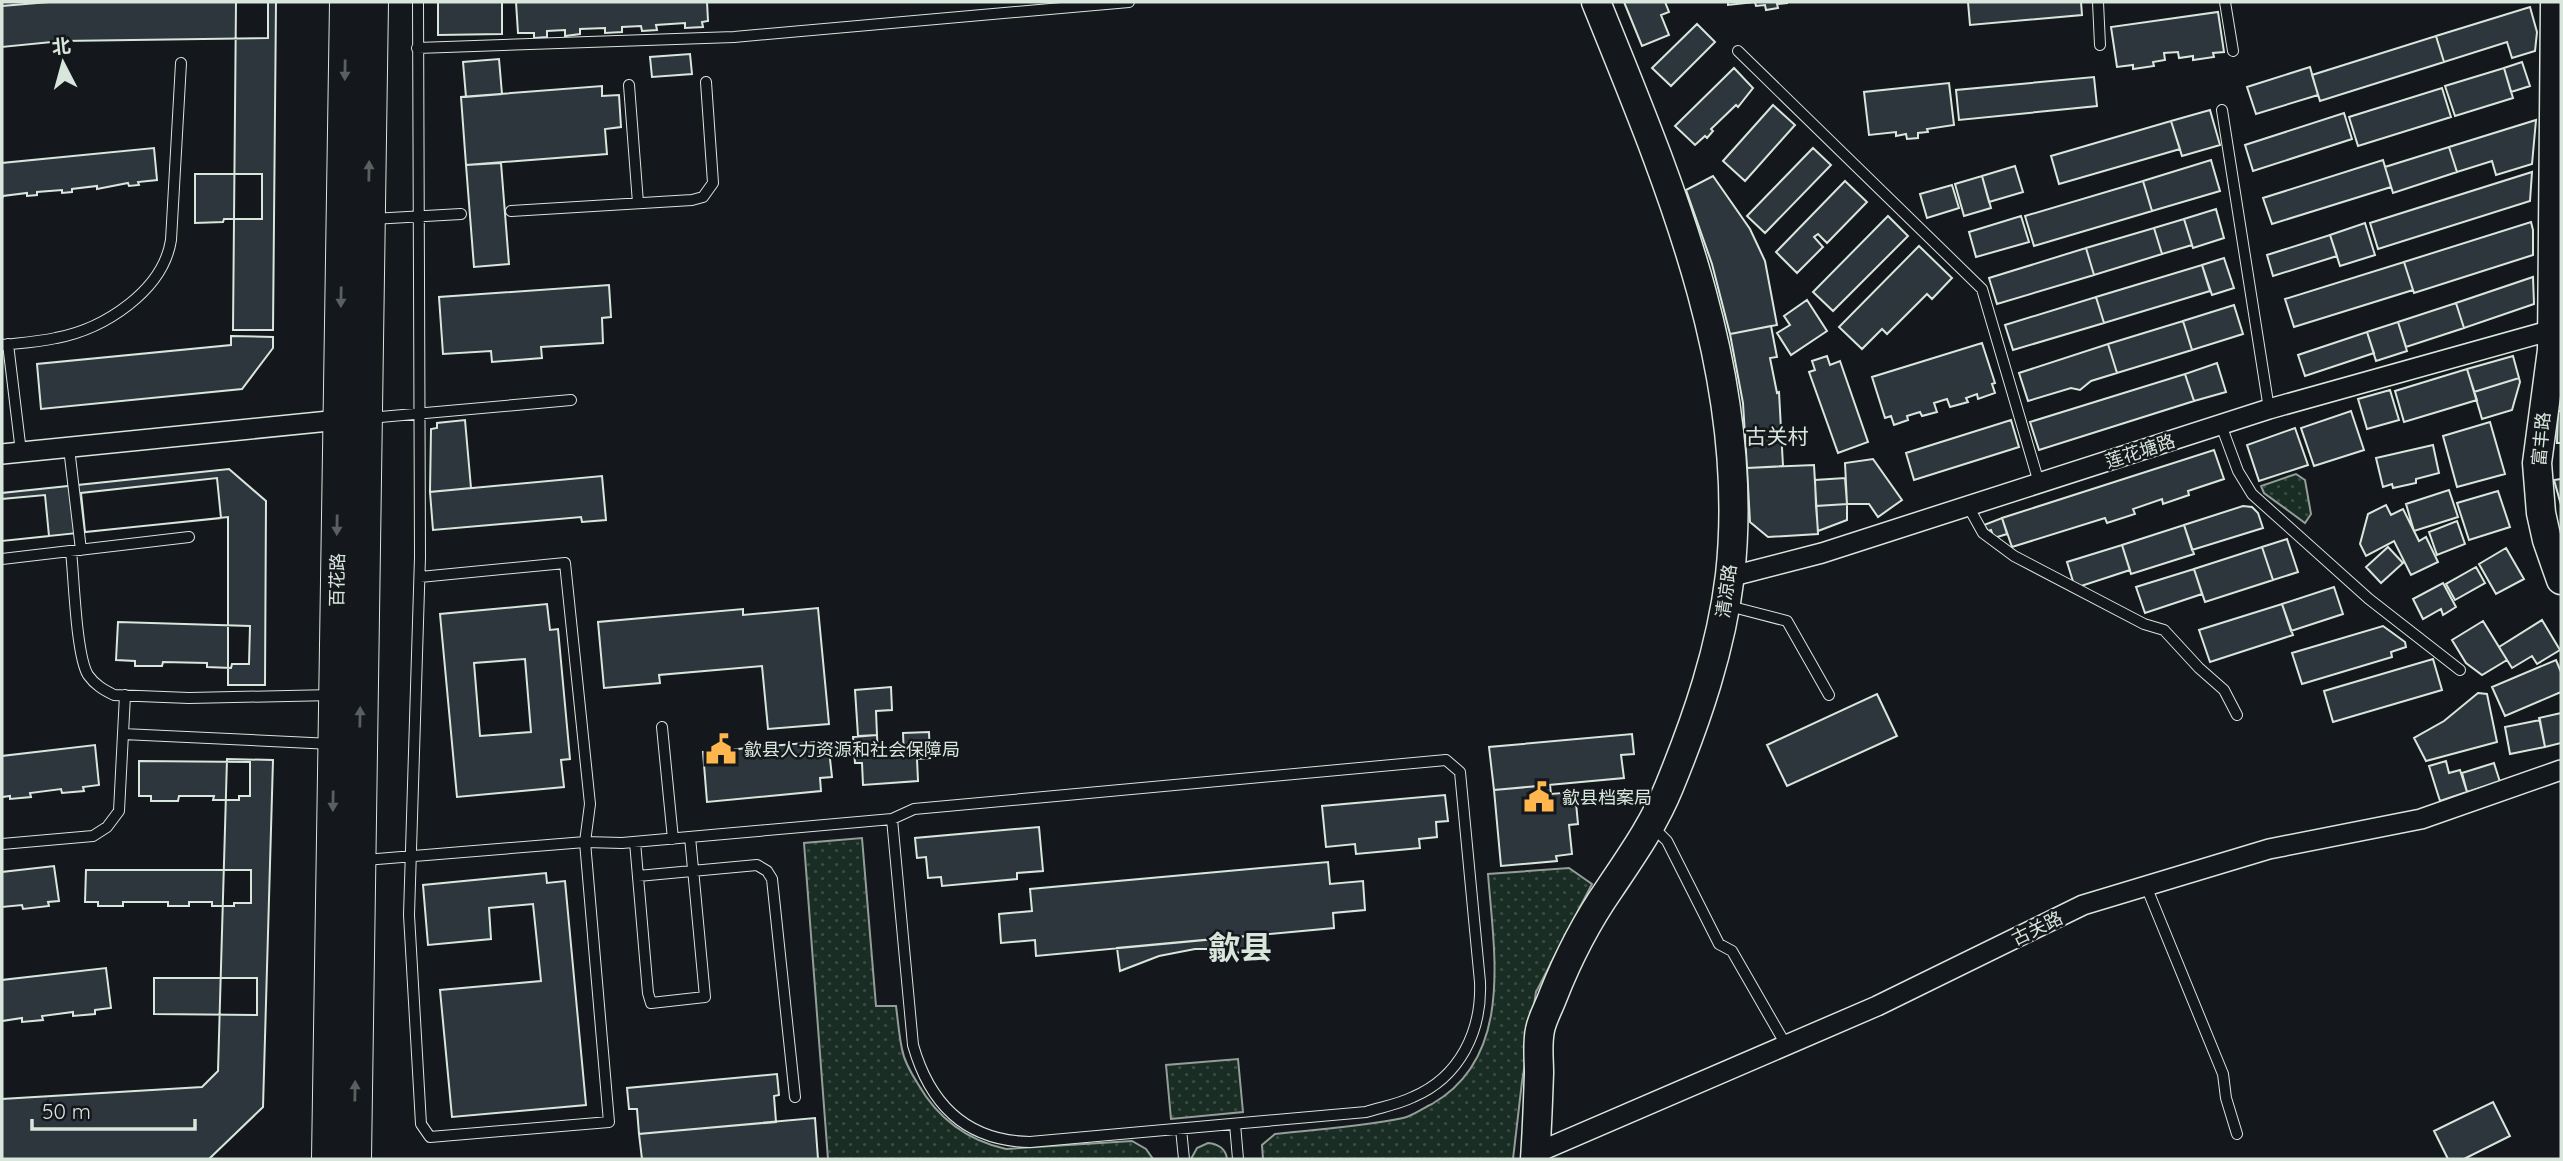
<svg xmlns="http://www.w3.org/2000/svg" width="2563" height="1161" font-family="Quicksand,'Noto Sans SC',sans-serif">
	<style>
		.grass { fill: url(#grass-dots); stroke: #939e99; stroke-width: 2 }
		.building { fill: #2c363c; stroke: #d8e6dc; stroke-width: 2; fill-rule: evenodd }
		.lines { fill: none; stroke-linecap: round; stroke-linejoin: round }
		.lane-casing { stroke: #d8e6dc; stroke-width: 12 }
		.street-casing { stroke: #d8e6dc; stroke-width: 22 }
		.secondary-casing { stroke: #d8e6dc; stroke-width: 31 }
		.primary-casing { stroke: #d8e6dc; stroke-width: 34 }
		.lane { stroke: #14181c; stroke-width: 10 }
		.street { stroke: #14181c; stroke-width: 19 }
		.secondary { stroke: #14181c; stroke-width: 28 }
		.primary { stroke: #14181c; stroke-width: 32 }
		.oneway { fill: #59605f }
		.labels { text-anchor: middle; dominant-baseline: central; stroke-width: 5; stroke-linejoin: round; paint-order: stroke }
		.street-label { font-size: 18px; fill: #d8e6dc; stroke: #14181c }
		.poi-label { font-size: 18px; fill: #d8e6dc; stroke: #14181c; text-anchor: start }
		.quarter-label { font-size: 21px; fill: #d8e6dc; stroke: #14181c }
		.town-label { font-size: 32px; font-weight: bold; fill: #d8e6dc; stroke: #14181c }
	</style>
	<defs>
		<pattern id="grass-dots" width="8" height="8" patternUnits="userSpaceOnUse" patternTransform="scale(1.75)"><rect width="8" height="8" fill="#1a2d24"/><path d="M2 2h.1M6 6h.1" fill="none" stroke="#3b4b43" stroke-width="1.8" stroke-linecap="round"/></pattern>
	</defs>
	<rect width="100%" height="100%" fill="#14181c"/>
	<path class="grass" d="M 2296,474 L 2305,480 L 2311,514 L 2305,523 L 2264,493 L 2261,486 Z
		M 862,838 L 876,1006 L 896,1006 C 898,1021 899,1035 902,1049 C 904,1061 911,1073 918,1084 C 938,1119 966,1140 1006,1149 L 1132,1141 L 1146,1149 L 1153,1159 L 828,1159 L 804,843 Z
		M 1569,868 L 1592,884 L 1536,992 L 1522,1082 L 1513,1159 L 1263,1159 L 1262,1145 L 1275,1134 C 1317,1129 1362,1127 1403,1118 C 1413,1116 1423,1108 1432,1104 C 1514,1057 1494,953 1488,874 Z
		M 1238,1059 L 1243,1112 L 1171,1119 L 1166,1065 Z
		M 1208,1143 C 1218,1144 1226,1149 1227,1159 L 1191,1159 L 1197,1148 Z"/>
	<path class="building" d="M 49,2 L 268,2 L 268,38 L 62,41 L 2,47 L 2,6 Z
		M 236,2 L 276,2 L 273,330 L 233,330 Z
		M 438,2 L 502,2 L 502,34 L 438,35 Z
		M 516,2 L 707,2 L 708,21 L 702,22 L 703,27 L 685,28 L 685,23 L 656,25 L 657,30 L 642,31 L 641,26 L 622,27 L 622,32 L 605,33 L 605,28 L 580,29 L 580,34 L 565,36 L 565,30 L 547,31 L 547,37 L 534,38 L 534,33 L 518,33 Z
		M 1624,2 L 1665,2 L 1669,12 L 1661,15 L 1669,35 L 1642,46 Z
		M 1728,2 L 1787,2 L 1787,3 L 1777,4 L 1778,8 L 1766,10 L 1765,5 L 1756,6 L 1755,2 L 1728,5 Z
		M 1968,2 L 2081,2 L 2082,15 L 1970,25 Z
		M 2530,7 L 2537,32 L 2535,51 L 2512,58 L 2507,42 L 2444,62 L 2436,36 Z
		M 2218,12 L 2224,52 L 2213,53 L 2214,57 L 2193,60 L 2193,56 L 2179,58 L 2178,52 L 2164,53 L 2165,60 L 2153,62 L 2154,66 L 2133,69 L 2133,65 L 2117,67 L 2111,27 Z
		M 1697,24 L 1715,42 L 1671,86 L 1652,68 Z
		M 2436,36 L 2444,62 L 2320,101 L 2312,75 Z
		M 690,54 L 692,74 L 652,77 L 650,57 Z
		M 499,59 L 502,94 L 466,97 L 463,62 Z
		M 2522,62 L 2530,86 L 2511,92 L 2504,68 Z
		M 2310,67 L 2318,95 L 2256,114 L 2247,87 Z
		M 1734,68 L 1753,88 L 1738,107 L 1736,105 L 1711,129 L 1713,131 L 1707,138 L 1705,136 L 1695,145 L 1675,126 Z
		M 2504,68 L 2513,98 L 2455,116 L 2445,86 Z
		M 2094,77 L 2097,106 L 1959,120 L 1956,90 Z
		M 1949,83 L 1954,125 L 1927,129 L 1928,132 L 1918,133 L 1918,138 L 1907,139 L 1906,134 L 1896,136 L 1896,132 L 1869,135 L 1864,92 Z
		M 602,86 L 602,96 L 619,95 L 621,127 L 605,129 L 607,154 L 466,165 L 461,97 Z
		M 2442,88 L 2451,117 L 2358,146 L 2349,117 Z
		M 1773,105 L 1795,125 L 1745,181 L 1723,161 Z
		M 2210,110 L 2220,145 L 2182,156 L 2171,121 Z
		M 2344,113 L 2352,139 L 2253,171 L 2245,145 Z
		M 2536,120 L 2532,164 L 2496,175 L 2492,161 L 2457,172 L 2449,147 Z
		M 2171,121 L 2180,149 L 2059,184 L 2051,156 Z
		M 2449,147 L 2457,172 L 2393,193 L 2385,167 Z
		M 154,148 L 157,180 L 138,182 L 139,185 L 129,186 L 128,183 L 97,189 L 97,186 L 72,189 L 72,192 L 62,193 L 62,190 L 37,192 L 37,195 L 27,196 L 27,193 L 3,196 L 2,199 L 2,163 Z
		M 1813,148 L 1831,165 L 1765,233 L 1747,216 Z
		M 2211,160 L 2220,191 L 2152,211 L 2143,181 Z
		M 2383,160 L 2391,187 L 2272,224 L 2263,198 Z
		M 501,163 L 509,264 L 474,267 L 466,165 Z
		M 2015,166 L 2023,192 L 1989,202 L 1982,176 Z
		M 2532,172 L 2530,201 L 2378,249 L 2370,223 Z
		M 195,174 L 262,174 L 262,219 L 224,219 L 223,222 L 195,223 Z
		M 1713,176 L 1750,229 L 1765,261 L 1777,325 L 1730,334 L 1712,264 L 1686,190 Z
		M 1982,176 L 1991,208 L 1964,216 L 1955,184 Z
		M 1845,181 L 1867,202 L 1827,243 L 1818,234 L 1814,237 L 1823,247 L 1797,273 L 1776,252 Z
		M 2143,181 L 2152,211 L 2034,246 L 2025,216 Z
		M 1952,185 L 1959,208 L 1927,218 L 1920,194 Z
		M 2216,209 L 2224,238 L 2193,248 L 2184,219 Z
		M 1888,216 L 1908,236 L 1833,311 L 1813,292 Z
		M 2021,216 L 2029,242 L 1976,257 L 1969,232 Z
		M 2184,219 L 2192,245 L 2162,254 L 2154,228 Z
		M 2531,222 L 2533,230 L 2533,255 L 2414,293 L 2404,262 Z
		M 2365,223 L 2375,255 L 2340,266 L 2330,235 Z
		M 2154,228 L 2162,254 L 2094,275 L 2086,248 Z
		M 2330,235 L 2337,256 L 2273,276 L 2267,255 Z
		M 1919,246 L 1952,278 L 1932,299 L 1927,294 L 1887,334 L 1882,329 L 1862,349 L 1839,327 Z
		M 2086,248 L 2094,275 L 1997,304 L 1989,278 Z
		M 2224,258 L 2234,288 L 2212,295 L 2202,265 Z
		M 2404,262 L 2413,290 L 2294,327 L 2285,299 Z
		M 2202,265 L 2210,291 L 2104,323 L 2096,297 Z
		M 2533,277 L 2534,304 L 2464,328 L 2456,303 Z
		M 609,285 L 611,317 L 602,318 L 603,343 L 541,347 L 542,358 L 492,362 L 491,351 L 443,354 L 439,297 Z
		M 2096,297 L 2104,323 L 2013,350 L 2005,325 Z
		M 1807,300 L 1827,331 L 1791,355 L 1777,333 L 1790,325 L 1784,316 Z
		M 2456,303 L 2464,328 L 2406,347 L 2398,322 Z
		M 2234,305 L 2243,334 L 2192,350 L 2183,321 Z
		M 2183,321 L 2192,350 L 2117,373 L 2108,344 Z
		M 2398,322 L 2407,351 L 2376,361 L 2367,332 Z
		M 1771,326 L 1777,357 L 1770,358 L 1777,393 L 1779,392 L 1783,466 L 1747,468 L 1743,403 L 1730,334 Z
		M 2367,332 L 2374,353 L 2305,376 L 2298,355 Z
		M 231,336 L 273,337 L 273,348 L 242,389 L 41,409 L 37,364 L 231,345 Z
		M 1982,343 L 1995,383 L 1992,384 L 1995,393 L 1978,399 L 1977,394 L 1966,398 L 1968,402 L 1950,407 L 1947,399 L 1934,403 L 1937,412 L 1922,416 L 1920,412 L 1907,416 L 1908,420 L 1894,425 L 1891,416 L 1885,418 L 1872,377 Z
		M 2108,344 L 2117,373 L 2091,381 L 2080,390 L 2071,388 L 2028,401 L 2019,373 Z
		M 1827,356 L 1830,365 L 1840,361 L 1868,442 L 1838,453 L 1809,372 L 1815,370 L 1812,361 Z
		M 2513,356 L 2519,378 L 2474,392 L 2467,369 Z
		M 2217,363 L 2226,392 L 2194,401 L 2185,374 Z
		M 2467,369 L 2477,400 L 2404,422 L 2395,391 Z
		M 2185,374 L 2194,401 L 2039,450 L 2030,422 Z
		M 2519,378 L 2520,382 L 2512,410 L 2482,419 L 2474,392 Z
		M 2390,390 L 2399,420 L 2367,429 L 2358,399 Z
		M 2351,411 L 2364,450 L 2314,466 L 2301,428 Z
		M 2558,411 L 2561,411 L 2561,443 L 2557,443 Z
		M 465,420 L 471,488 L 430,492 L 431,429 L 437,428 L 437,423 Z
		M 2011,420 L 2019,447 L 1914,480 L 1906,453 Z
		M 2490,422 L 2505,474 L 2457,487 L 2443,436 Z
		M 2295,428 L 2308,465 L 2259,481 L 2247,445 Z
		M 2433,445 L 2439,473 L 2416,479 L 2416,483 L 2393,488 L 2392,484 L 2383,487 L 2376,458 Z
		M 2214,450 L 2224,479 L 2188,491 L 2189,495 L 2163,504 L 2162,499 L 2133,509 L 2135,514 L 2107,523 L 2105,518 L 2012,547 L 2002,518 Z
		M 1873,459 L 1902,500 L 1878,517 L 1869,504 L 1847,504 L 1845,463 Z
		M 1814,465 L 1818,534 L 1768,537 L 1750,522 L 1747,468 Z
		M 229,469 L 266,501 L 265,685 L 228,685 L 228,517 L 2,541 L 2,493 Z
		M 602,476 L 606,520 L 582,522 L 581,517 L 433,530 L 430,492 Z
		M 217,478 L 221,518 L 85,532 L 81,493 Z
		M 1845,478 L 1847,504 L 1816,506 L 1815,480 Z
		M 2561,479 L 2561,505 L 2554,480 Z
		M 2449,490 L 2458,517 L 2414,531 L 2406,504 Z
		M 2498,491 L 2510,527 L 2469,540 L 2457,503 Z
		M 45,495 L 49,536 L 2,541 L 2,499 Z
		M 1847,504 L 1847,520 L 1818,531 L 1816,506 Z
		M 2386,505 L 2391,515 L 2403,509 L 2419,541 L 2426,537 L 2438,562 L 2411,575 L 2394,541 L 2366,556 L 2360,544 L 2368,514 Z
		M 2243,506 L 2252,507 L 2258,513 L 2263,528 L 2192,550 L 2184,525 Z
		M 2002,518 L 2007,534 L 1994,538 L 1991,530 L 1988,531 L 1984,525 Z
		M 2457,521 L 2465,544 L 2437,555 L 2429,532 Z
		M 2184,525 L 2194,554 L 2131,574 L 2122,545 Z
		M 2287,539 L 2298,572 L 2273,580 L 2262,547 Z
		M 2122,545 L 2130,570 L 2075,588 L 2067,562 Z
		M 2262,547 L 2273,580 L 2205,602 L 2194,569 Z
		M 2388,547 L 2403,563 L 2381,583 L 2366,567 Z
		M 2506,548 L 2524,579 L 2496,594 L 2479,564 Z
		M 2476,567 L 2485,583 L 2455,600 L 2446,584 Z
		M 2194,569 L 2202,594 L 2145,613 L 2136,587 Z
		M 2443,583 L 2456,607 L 2443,615 L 2441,609 L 2423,619 L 2413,599 Z
		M 2334,587 L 2343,614 L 2291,631 L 2282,604 Z
		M 547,604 L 550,630 L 558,629 L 570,759 L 561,760 L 564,787 L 457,797 L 440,614 ZM 525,659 L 531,732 L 480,736 L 474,663 Z
		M 2282,604 L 2293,635 L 2210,662 L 2199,630 Z
		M 818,608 L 829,724 L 768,729 L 762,666 L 659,675 L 660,683 L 604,688 L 598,622 L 743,609 L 743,615 Z
		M 2542,620 L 2560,650 L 2537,664 L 2532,656 L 2512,668 L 2499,647 Z
		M 2483,621 L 2507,660 L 2482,675 L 2466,663 L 2452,640 Z
		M 118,622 L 250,626 L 249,664 L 232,664 L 231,668 L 207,667 L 207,663 L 163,662 L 162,666 L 135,666 L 135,661 L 116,660 Z
		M 2383,626 L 2405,642 L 2406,647 L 2391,652 L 2392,657 L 2302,684 L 2292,653 Z
		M 2433,659 L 2442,690 L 2333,722 L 2324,691 Z
		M 2556,660 L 2561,672 L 2561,692 L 2505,716 L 2492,687 Z
		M 891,687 L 892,710 L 876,711 L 877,735 L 858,736 L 855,690 Z
		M 2478,693 L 2487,694 L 2497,742 L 2426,761 L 2414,738 L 2444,721 Z
		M 1877,694 L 1897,736 L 1787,786 L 1767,745 Z
		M 2561,713 L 2561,743 L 2545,747 L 2539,718 Z
		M 2540,720 L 2545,747 L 2510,754 L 2505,727 Z
		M 929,732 L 930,758 L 917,759 L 918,781 L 863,785 L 862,763 L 855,763 L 853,737 L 877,735 L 878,757 L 904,756 L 903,733 Z
		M 1632,734 L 1634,754 L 1621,755 L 1624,778 L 1494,790 L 1489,747 Z
		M 828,741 L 832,777 L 820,778 L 821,791 L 707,802 L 703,752 Z
		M 95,745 L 99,785 L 83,787 L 84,791 L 62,793 L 61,789 L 30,793 L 31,797 L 10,799 L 10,796 L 2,797 L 2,756 Z
		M 227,759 L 273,760 L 263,1107 L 209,1159 L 2,1159 L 2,1099 L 202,1087 L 218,1071 Z
		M 139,761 L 250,762 L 250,796 L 239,796 L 239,800 L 213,800 L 214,796 L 179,796 L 178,801 L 151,801 L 151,796 L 139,796 Z
		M 2446,761 L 2449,773 L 2460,770 L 2467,792 L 2440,801 L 2429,766 Z
		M 2494,763 L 2500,782 L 2467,792 L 2462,773 Z
		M 1550,785 L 1551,794 L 1575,792 L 1578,824 L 1569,825 L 1572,854 L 1556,856 L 1557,861 L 1501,866 L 1494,790 Z
		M 1445,795 L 1448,821 L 1436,822 L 1437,837 L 1419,839 L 1420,848 L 1356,854 L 1355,844 L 1326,847 L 1322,806 Z
		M 1039,827 L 1043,871 L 1017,873 L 1017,879 L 942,886 L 941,877 L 928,878 L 926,857 L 917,858 L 915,838 Z
		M 1328,862 L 1330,884 L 1363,881 L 1365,910 L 1333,913 L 1334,928 L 1036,956 L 1035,940 L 1001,943 L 999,914 L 1032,911 L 1030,889 Z
		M 54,866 L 59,901 L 48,902 L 49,906 L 23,909 L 22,905 L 2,907 L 2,872 Z
		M 86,870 L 251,870 L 251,903 L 234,903 L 234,906 L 212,906 L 212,902 L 189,902 L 189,906 L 168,906 L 168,902 L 123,902 L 123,906 L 98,906 L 98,902 L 85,902 Z
		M 546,873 L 547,883 L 565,881 L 586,1105 L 452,1117 L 440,990 L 541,981 L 533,904 L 489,908 L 491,939 L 428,945 L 423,885 Z
		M 1267,934 L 1269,958 L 1218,949 L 1195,949 L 1159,956 L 1120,971 L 1117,948 Z
		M 106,968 L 111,1008 L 95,1010 L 95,1014 L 73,1016 L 73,1012 L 42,1016 L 43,1020 L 22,1022 L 22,1018 L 2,1021 L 2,980 Z
		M 154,978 L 257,978 L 257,1015 L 154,1014 Z
		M 777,1074 L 779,1095 L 774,1096 L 776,1122 L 639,1134 L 637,1109 L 629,1109 L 627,1088 Z
		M 2493,1102 L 2510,1136 L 2464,1159 L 2448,1159 L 2434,1131 Z
		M 815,1118 L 818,1159 L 642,1159 L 639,1134 Z"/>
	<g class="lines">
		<g class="lane-casing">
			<path id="lane" d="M 418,2 L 420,557 L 409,915 L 421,1124 L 430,1137 L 609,1122 L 585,842 L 590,804 L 565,563 L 420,577
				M 2098,2 L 2100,45
				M 2225,2 L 2233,51
				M 417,48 L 734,37 L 1129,2
				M 1738,51 L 1982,289 L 2039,483
				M 629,85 L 638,203
				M 2222,110 L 2269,409
				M 511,211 L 692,200 L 703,197 L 713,183 L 706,82
				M 372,219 L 461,214
				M 8,344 L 21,452
				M 2,345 C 20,343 38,342 56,338 C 104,329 163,291 171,240 L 181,63
				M 369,418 L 571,400
				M 2221,425 L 2238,471 L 2252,494 L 2369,599 L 2460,670
				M 69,448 L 81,550
				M 1968,506 L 1983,533 L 2014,556 L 2144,624 L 2164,630 L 2199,668 L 2224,690 L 2237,715
				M 71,551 C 74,578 76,655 88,675 C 95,685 104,690 114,695 L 189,698 L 333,695
				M 2,559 L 189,537
				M 1729,606 L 1787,621 L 1829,695
				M 662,727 L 673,839
				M 123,734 L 332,744
				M 1654,828 L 1667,841 L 1719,944 L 1732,951 L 1786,1045
				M 635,842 L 648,993 L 651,1003 L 705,997 L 690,837
				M 2,844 L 93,836 L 107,827 L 119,811 L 125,695
				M 365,860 L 585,842 L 622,843 L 892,819 L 914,809 L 1446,760 L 1460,772 L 1480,982 C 1482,1031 1460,1077 1413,1097 C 1399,1104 1382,1107 1366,1112 L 1030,1142 C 967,1141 930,1105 913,1045 L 892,819
				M 638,876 L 757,865 L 767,871 L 772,879 L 795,1097
				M 2146,886 L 2223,1074 L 2226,1098 L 2237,1134
				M 1235,1124 L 1238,1159
				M 1181,1129 L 1184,1159"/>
		</g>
		<g class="street-casing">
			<path id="street" d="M 2,454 L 339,420
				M 1729,577 L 1822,553 L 2269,409 L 2552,330
				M 1536,1153 L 1877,1006 L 2083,905 L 2269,849 L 2421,819 L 2561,770"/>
		</g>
		<g class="secondary-casing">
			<path id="secondary" d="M 2555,2 L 2552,350 L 2537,463 L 2541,513 L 2547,540 L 2561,580
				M 1535,1159 C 1537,1131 1538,1102 1539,1073 C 1539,1060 1537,1044 1540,1030 C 1542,1019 1549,1007 1553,996 C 1568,958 1587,921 1610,888 C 1632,855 1654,824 1669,787 C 1697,719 1721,649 1730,575 C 1752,376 1669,182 1596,2"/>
		</g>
		<g class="primary-casing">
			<path id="primary" d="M 328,1159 L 346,2
				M 355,1159 L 372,2"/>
		</g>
		<use href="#lane" class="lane"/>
		<use href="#street" class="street"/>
		<use href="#secondary" class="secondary"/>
		<use href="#primary" class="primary"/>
	</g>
	<defs><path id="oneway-solid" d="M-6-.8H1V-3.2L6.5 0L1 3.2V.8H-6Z" transform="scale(1.75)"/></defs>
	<g class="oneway">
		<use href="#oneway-solid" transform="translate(345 70) rotate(91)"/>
		<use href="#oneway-solid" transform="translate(369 171) rotate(-89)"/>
		<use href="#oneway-solid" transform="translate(341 297) rotate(91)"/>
		<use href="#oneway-solid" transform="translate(337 525) rotate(91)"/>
		<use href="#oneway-solid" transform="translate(360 717) rotate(-89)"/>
		<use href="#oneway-solid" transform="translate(333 801) rotate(91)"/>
		<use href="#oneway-solid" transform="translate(355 1091) rotate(-89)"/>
	</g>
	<defs>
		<g id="civic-bare" transform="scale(2.415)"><path d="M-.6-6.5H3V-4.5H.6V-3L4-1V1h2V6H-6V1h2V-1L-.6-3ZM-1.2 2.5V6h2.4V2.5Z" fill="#ffb74d" stroke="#14181c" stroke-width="2.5" paint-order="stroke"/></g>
	</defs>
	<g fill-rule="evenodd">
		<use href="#civic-bare" x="721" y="749"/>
		<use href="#civic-bare" x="1539" y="797"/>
	</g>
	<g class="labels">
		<g class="street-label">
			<text transform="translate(2541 439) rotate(-85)">富丰路</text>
			<text transform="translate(2140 451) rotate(-18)">莲花塘路</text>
			<text transform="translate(337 580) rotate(-89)">百花路</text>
			<text transform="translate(1726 591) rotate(-82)">清凉路</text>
			<text transform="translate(2037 928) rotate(-26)">古关路</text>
		</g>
		<g class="poi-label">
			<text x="744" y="749">歙县人力资源和社会保障局</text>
			<text x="1562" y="797">歙县档案局</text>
		</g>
		<g class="quarter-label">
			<text x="1777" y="436">古关村</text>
		</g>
		<g class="town-label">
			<text x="1240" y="947">歙县</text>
		</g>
	</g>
	<rect width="2563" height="1161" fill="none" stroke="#d8e6dc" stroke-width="7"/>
	<g transform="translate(63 63) rotate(354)" stroke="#14181c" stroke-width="5" paint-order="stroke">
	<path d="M0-5L12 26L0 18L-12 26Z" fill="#d8e6dc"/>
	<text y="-10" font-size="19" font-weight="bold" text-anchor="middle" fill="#d8e6dc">北</text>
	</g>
	<path d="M32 1119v10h163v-10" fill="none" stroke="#d8e6dc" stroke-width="3.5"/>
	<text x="42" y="1119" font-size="21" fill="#d8e6dc" stroke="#14181c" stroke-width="5" paint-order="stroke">50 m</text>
</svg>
